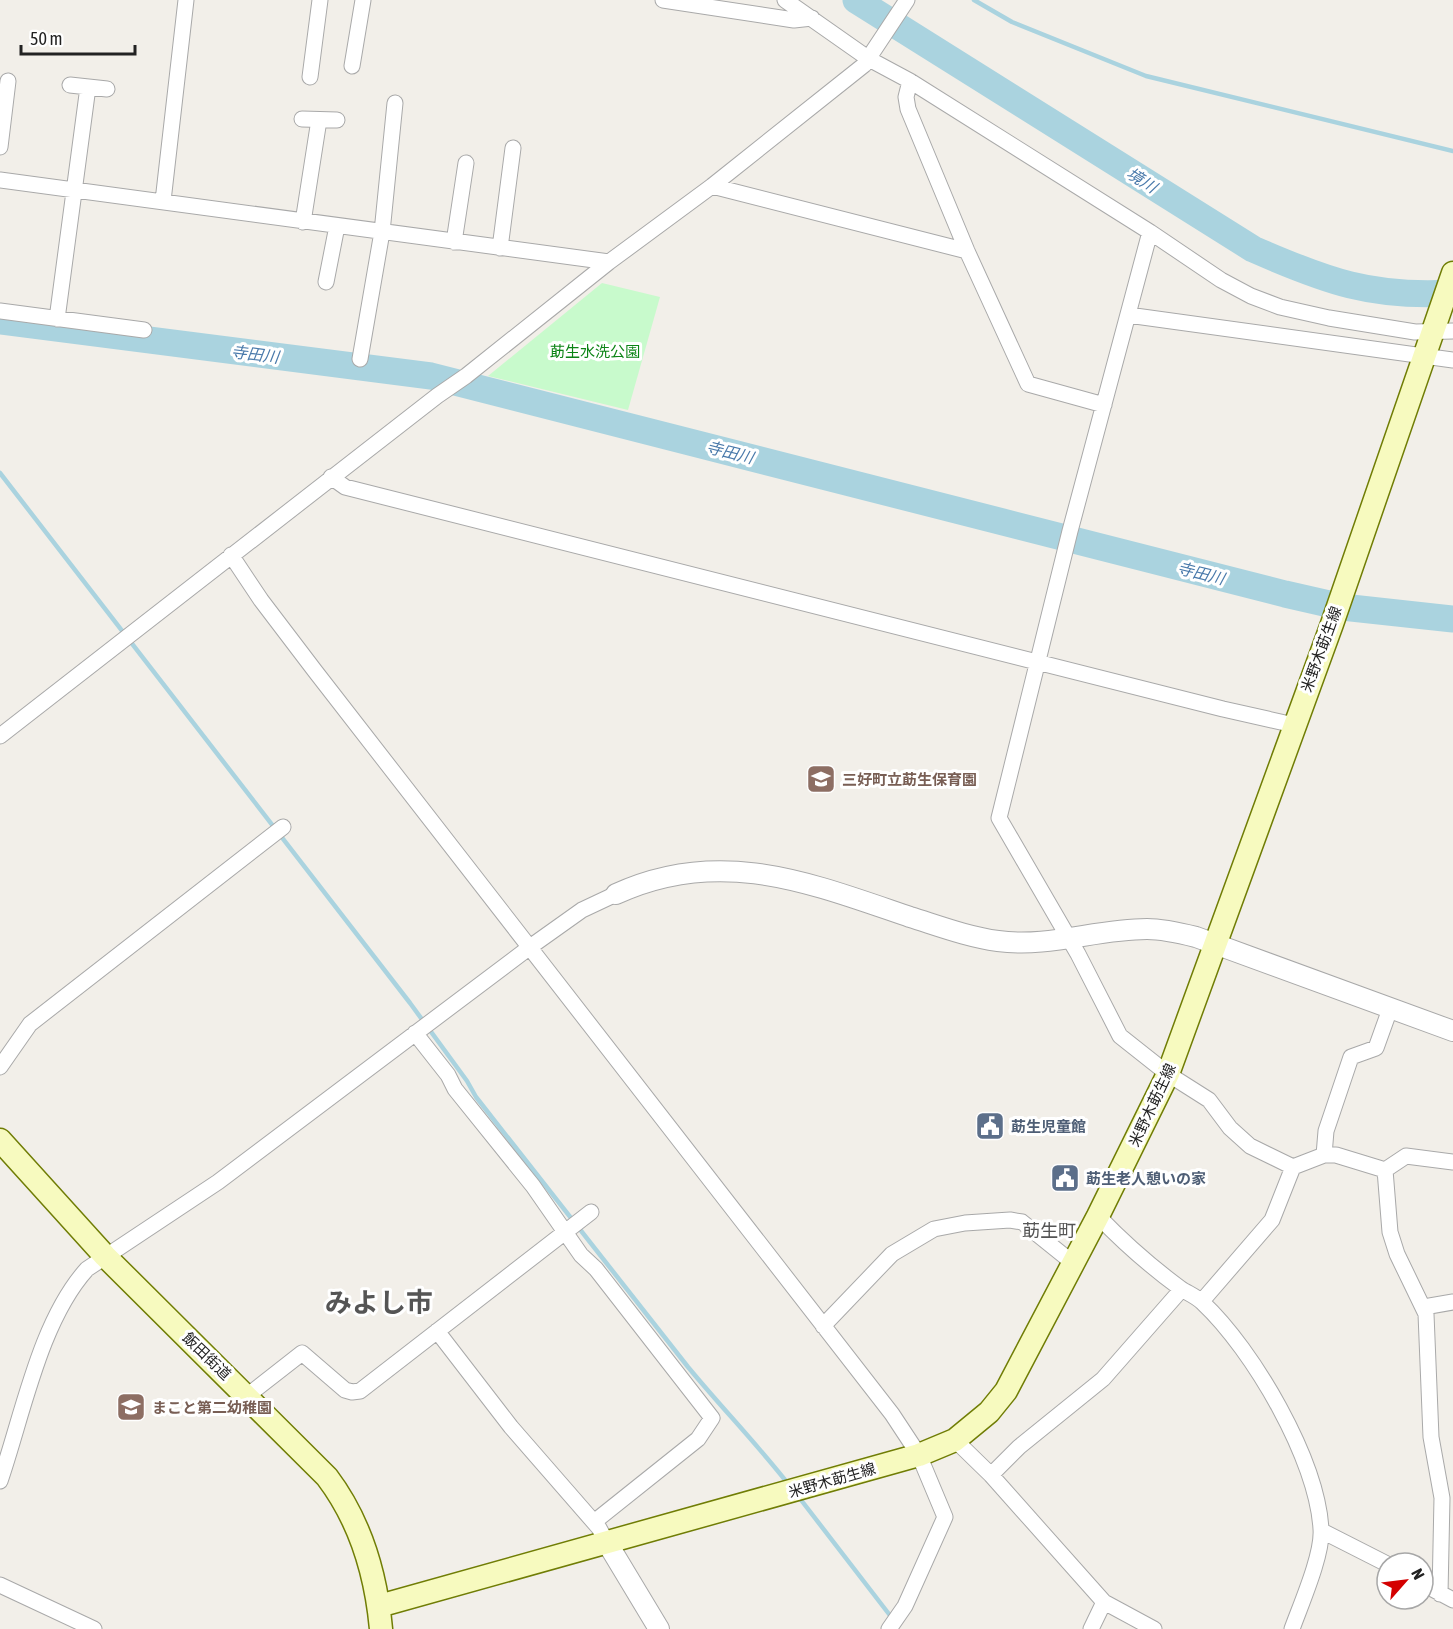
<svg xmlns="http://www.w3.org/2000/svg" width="1453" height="1629" font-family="'Asap Condensed','Noto Sans JP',sans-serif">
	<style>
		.park { fill: #c8facc }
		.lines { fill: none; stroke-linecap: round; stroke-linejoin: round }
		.stream { stroke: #aad3df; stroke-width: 4.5 }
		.river { stroke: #aad3df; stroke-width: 27 }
		.minor-casing { stroke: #a9a9a9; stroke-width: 17 }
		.tertiary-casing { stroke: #a9a9a9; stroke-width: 22 }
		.secondary-casing { stroke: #707d05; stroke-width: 25 }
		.minor { stroke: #fff; stroke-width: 15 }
		.tertiary { stroke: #fff; stroke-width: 20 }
		.secondary { stroke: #f7fabf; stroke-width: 22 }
		.labels { text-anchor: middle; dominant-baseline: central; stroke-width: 6; stroke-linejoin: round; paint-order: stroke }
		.park-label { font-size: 15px; fill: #0c8416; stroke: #fff }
		.street-label { font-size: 15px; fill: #222; stroke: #fff }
		.education-label { font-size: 15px; font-weight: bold; fill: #785e54; stroke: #fff; text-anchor: start }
		.service-label { font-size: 15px; font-weight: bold; fill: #4e5e75; stroke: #fff; text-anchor: start }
		.water-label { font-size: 16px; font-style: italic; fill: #4a7aab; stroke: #fff }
		.quarter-label { font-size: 18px; fill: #555; stroke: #fff }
		.town-label { font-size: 27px; font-weight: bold; fill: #555; stroke: #fff }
	</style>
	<rect width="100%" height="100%" fill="#f2efe9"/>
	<path class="park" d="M 602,283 L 660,297 L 628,410 L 488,376 Z"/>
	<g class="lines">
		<path class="stream" d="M 974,0 L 1012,22 L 1146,76 L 1453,151
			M 0,473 L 410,1003 L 467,1081 L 476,1097 C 546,1187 617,1277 688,1367 C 721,1407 757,1444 789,1485
			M 798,1496 L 892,1618"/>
		<path class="river" d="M 856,0 L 1253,249 C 1326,281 1372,298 1453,293
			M 0,321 L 431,376 L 1285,594 L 1342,607 L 1453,619"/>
		<g class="minor-casing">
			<path id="minor" d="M 663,0 L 794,20 L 812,18
				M 785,0 L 869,59 L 910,81 L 1150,232 L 1221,280 L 1251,296 L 1280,307 L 1329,318 L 1415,332 L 1453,331
				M 352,66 L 363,0
				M 310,77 L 320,0
				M 910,81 L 906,97 L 908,109 L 967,251 L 1028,384 L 1104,405
				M 70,85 L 107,89
				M 302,119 L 337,120
				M 0,147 L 8,81
				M 0,180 L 609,262
				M 712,186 L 967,251
				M 163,201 L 186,0
				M 303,222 L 319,120
				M 1150,232 L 1070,531 L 999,818 L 1078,954 L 1120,1036 L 1168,1074 L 1209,1100 L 1230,1128 L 1250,1146 L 1293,1167 L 1324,1155 L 1336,1155 L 1385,1170 L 1406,1156 L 1453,1162
				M 454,242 L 466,163
				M 500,248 L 513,148
				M 326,282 L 337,226
				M 0,311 L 144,330
				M 1128,315 L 1453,360
				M 57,319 L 88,87
				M 360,359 L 382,232 L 395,103
				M 331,477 L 345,487 L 1223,709 L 1294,725
				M 231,555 L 261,600 L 315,671 L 892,1414 L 919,1455 L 945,1517 L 905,1606 L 889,1629
				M 0,736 L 437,396 L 466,376 L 609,262 L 712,186 L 864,65 L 907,0
				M 415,1033 L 448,1075 L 455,1089 L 533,1186 L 581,1255 L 596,1269 L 712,1418 L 698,1439 L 594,1522
				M 0,1067 L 30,1024 L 283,827
				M 1324,1155 L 1326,1131 L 1351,1057 L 1376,1048 L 1390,1009
				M 1385,1170 L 1390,1232 L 1397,1254 L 1426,1314 L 1431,1437 L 1442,1498 L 1440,1594
				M 1098,1216 C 1123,1242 1150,1266 1180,1288 C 1187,1293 1196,1296 1203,1303 C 1253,1350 1317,1459 1321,1529 C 1323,1554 1301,1604 1292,1629
				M 1202,1301 L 1272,1220 L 1293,1167
				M 1424,1307 L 1453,1302
				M 823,1326 L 892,1254 L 934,1229 L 965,1223 L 1010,1220 L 1022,1222 L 1073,1263
				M 437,1331 L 511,1427 L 599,1528 L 606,1541
				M 247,1396 L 302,1353 L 345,1390 L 352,1392 L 360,1391 L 591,1212
				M 955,1440 L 991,1475 L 1104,1602 L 1154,1629
				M 991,1475 L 1019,1447 L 1103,1379 L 1181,1290
				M 0,1481 C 23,1414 40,1321 87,1269 L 218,1182 L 530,947 L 582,910 L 616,894
				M 1322,1531 L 1387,1564
				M 1423,1584 L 1453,1600
				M 0,1585 L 94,1629
				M 1091,1629 L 1104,1602"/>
		</g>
		<g class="tertiary-casing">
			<path id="tertiary" d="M 616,894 C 720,846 810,883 910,917 C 939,926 968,937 998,941 C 1049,948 1096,929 1147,929 C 1163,929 1180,933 1196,937 L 1453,1031
				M 606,1541 L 659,1629"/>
		</g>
		<g class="secondary-casing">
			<path id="secondary" d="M 0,1140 L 105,1256 L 327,1477 C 361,1522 376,1574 381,1629
				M 379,1606 L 919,1455 L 955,1440 L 989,1412 L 1006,1391 L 1098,1216 L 1168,1074 L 1332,624 L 1453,273"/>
		</g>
		<use href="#minor" class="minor"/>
		<use href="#tertiary" class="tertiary"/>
		<use href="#secondary" class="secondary"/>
	</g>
	<defs>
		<g id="school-square" transform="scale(1.5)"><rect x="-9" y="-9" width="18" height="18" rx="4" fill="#8d6e63" stroke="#fff"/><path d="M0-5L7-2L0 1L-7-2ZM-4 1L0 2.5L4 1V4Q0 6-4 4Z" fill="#fff"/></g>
		<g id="civic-square" transform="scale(1.5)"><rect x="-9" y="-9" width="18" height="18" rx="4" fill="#5c6f8a" stroke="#fff"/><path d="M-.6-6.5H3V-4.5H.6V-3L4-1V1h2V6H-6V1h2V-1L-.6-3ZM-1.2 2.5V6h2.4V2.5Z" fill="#fff"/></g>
	</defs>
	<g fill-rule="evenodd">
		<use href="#school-square" x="821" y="779"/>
		<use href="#civic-square" x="990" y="1126"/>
		<use href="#civic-square" x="1065" y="1178"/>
		<use href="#school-square" x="131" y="1407"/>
	</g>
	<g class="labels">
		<g class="park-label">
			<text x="595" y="351">莇生水洗公園</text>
		</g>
		<g class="street-label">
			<text transform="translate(1321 649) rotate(-70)">米野木莇生線</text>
			<text transform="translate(1152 1105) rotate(-65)">米野木莇生線</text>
			<text transform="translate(207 1356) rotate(44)">飯田街道</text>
			<text transform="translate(832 1480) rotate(-16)">米野木莇生線</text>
		</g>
		<g class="education-label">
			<text x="842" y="779">三好町立莇生保育園</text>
			<text x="152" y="1407">まこと第二幼稚園</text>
		</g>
		<g class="service-label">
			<text x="1011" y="1126">莇生児童館</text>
			<text x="1086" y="1178">莇生老人憩いの家</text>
		</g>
		<g class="water-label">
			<text transform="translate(1142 180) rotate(32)">境川</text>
			<text transform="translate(255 354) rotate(7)">寺田川</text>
			<text transform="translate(730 452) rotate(14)">寺田川</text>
			<text transform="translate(1201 573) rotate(14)">寺田川</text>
		</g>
		<g class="quarter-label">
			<text x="1049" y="1230">莇生町</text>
		</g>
		<g class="town-label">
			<text x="379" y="1302">みよし市</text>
		</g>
	</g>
	<g transform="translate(1405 1581) rotate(62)"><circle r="28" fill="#ffffff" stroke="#a7a7a7" stroke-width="1.5"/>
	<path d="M0-4.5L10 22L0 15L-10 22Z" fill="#d40000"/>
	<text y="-9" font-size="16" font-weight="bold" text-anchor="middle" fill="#222222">N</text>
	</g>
	<path d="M21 45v9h114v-9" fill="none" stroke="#222222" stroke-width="3"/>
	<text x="30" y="45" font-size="18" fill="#222222" stroke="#ffffff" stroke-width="4.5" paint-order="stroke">50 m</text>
</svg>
